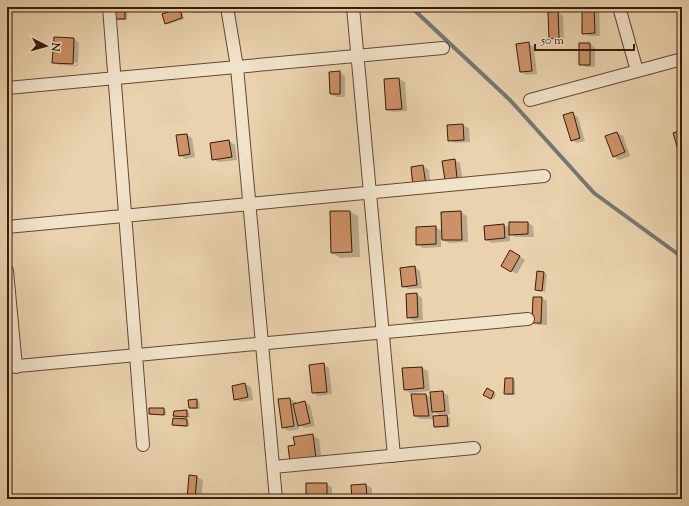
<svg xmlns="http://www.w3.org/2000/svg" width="689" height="506" font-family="'Sorts Mill Goudy',serif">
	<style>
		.shadow { fill: #0003; fill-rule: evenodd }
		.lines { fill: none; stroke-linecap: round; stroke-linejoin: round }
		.stream { stroke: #757771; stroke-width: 4 }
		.building { fill: #cc9167; stroke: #391a0a }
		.street-casing { stroke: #654833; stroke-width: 14 }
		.street { stroke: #f1e2ca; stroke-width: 12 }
	</style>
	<rect width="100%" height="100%" fill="#e9d2ad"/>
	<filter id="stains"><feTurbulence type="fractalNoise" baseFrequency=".005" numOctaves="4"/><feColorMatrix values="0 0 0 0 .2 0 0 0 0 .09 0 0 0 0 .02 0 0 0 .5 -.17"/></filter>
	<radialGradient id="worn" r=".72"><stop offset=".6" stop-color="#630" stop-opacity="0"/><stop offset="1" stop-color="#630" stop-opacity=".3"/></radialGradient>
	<path class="shadow" d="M 187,7 L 217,7 L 217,12 L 193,13 L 187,10 Z
		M 583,7 L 599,7 L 600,36 L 589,36 L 583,33 Z
		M 179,10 L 182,11 L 184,19 L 168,24 L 166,23 Z
		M 124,11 L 127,12 L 127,20 L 114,20 Z
		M 558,12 L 563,16 L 564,41 L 555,41 L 550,38 Z
		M 74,39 L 79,43 L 78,66 L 59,65 L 53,62 ZM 58,62 L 78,63 L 77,65 L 58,64 Z
		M 528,43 L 534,47 L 537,74 L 526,75 L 521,72 Z
		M 590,44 L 595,48 L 595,67 L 586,67 L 580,64 Z
		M 339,72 L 345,76 L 345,97 L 336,97 L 331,94 Z
		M 399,79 L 405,82 L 407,111 L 393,112 L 387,109 Z
		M 572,113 L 578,117 L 585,141 L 577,143 L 572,140 Z
		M 463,125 L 469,128 L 470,142 L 455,143 L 449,140 L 448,126 Z
		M 617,133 L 623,136 L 630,156 L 619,160 L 613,156 L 606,137 Z
		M 187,135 L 192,138 L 195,157 L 185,159 L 180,155 Z
		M 229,141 L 235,145 L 237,160 L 219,162 L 213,159 L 211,144 Z
		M 454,160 L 460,163 L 463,181 L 452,182 Z
		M 423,166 L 429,170 L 431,188 L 420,189 Z
		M 350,212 L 358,216 L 360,257 L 341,258 L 332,253 Z
		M 461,212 L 467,216 L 468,242 L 449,243 L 441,239 L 441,247 L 423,248 L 417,244 L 436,227 L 443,232 L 442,213 Z
		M 528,223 L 533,226 L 534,237 L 515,237 L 510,234 L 510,241 L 492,243 L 486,240 L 504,225 L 510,228 Z
		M 511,251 L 525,260 L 517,274 L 503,266 Z
		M 415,267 L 420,271 L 422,288 L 408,289 L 403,286 Z
		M 538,272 L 547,274 L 545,292 L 536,289 Z
		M 417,294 L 422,298 L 423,320 L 414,321 L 408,317 Z
		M 542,298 L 547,301 L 547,325 L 539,325 L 533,322 Z
		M 324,365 L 329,368 L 332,394 L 318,396 L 313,392 Z
		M 422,368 L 428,371 L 430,391 L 410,393 L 405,390 L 403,369 Z
		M 513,379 L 515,381 L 515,395 L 508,395 L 505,393 Z
		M 245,384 L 251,387 L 253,400 L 241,402 L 235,399 Z
		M 487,389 L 496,394 L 494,399 L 485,395 Z
		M 442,392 L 448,395 L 450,414 L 439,415 L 433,412 L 434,417 L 447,416 L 450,418 L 450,427 L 437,428 L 435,427 L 434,419 L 420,419 L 414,415 L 426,395 L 432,398 Z
		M 290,399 L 296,402 L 296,404 L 305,402 L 310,405 L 315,426 L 305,428 L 299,425 L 299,429 L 288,431 L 283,427 L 279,400 Z
		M 196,400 L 199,401 L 200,409 L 193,409 L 190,408 Z
		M 164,409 L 166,411 L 166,415 L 152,415 L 150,413 Z
		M 187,411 L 189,413 L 190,418 L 177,417 L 174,416 Z
		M 187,420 L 189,422 L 189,427 L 176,426 L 173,425 Z
		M 313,436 L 319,439 L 322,462 L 296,446 L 295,438 Z
		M 190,476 L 197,477 L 203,480 L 201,499 L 188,499 Z
		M 326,484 L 332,487 L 332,499 L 307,499 Z
		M 366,485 L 372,488 L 372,499 L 353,499 L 352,486 Z"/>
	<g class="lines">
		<path class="stream" d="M 411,7 L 510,100 L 594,193 L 682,257"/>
	</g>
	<path class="building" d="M 186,7 L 211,7 L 212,9 L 186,10 Z
		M 582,7 L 594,7 L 595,33 L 582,34 Z
		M 180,8 L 182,18 L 165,24 L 162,14 Z
		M 110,10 L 125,10 L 125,19 L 111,19 Z
		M 558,11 L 559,38 L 549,39 L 548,12 Z
		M 54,37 L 74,38 L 73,64 L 52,63 Z
		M 529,42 L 532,71 L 520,72 L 516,44 Z
		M 579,43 L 590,43 L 590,65 L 579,65 Z
		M 340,71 L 340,94 L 330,94 L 329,72 Z
		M 399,78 L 402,109 L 386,110 L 384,79 Z
		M 682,89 L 682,103 L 677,91 Z
		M 573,112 L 580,138 L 571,141 L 563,115 Z
		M 463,124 L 464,140 L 448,141 L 447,125 Z
		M 682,130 L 682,152 L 679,153 L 673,133 Z
		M 617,132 L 625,152 L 613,157 L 605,136 Z
		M 187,134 L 190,154 L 179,156 L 176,135 Z
		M 229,140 L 232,157 L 212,160 L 210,143 Z
		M 455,159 L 457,178 L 445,180 L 442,161 Z
		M 423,165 L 426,185 L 413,187 L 411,167 Z
		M 330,211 L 350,211 L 352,252 L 331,253 Z
		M 461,211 L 462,240 L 442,240 L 441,212 Z
		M 509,222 L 528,222 L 528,234 L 509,235 Z
		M 504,224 L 505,238 L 485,240 L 484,226 Z
		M 436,226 L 436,244 L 416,245 L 416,227 Z
		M 510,250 L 520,256 L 511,272 L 501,266 Z
		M 415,266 L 417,285 L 402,287 L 400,268 Z
		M 537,271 L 544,272 L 542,291 L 535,290 Z
		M 417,293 L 418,317 L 407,318 L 406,294 Z
		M 533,297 L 542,297 L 541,323 L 532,323 Z
		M 324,363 L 327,392 L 312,393 L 309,365 Z
		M 422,367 L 424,388 L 404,390 L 402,368 Z
		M 505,378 L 513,378 L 513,394 L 504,394 Z
		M 245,383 L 248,397 L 234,400 L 232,386 Z
		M 487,388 L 494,392 L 491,399 L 483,395 Z
		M 443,391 L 445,411 L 432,412 L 430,392 Z
		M 411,394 L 426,394 L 429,416 L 414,416 Z
		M 290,398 L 294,426 L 282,428 L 278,399 Z
		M 197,399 L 197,408 L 189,408 L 188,400 Z
		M 305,401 L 310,423 L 298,426 L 293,404 Z
		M 149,408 L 164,408 L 164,415 L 149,414 Z
		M 187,410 L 187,417 L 173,416 L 174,411 Z
		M 447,415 L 448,426 L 434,427 L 433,416 Z
		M 173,418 L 187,419 L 187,426 L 172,425 Z
		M 313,434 L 316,459 L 290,462 L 288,446 L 295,445 L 293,437 Z
		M 189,475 L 197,476 L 195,499 L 187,499 Z
		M 306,483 L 327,483 L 327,499 L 306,499 Z
		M 366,484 L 367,499 L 352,499 L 351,485 Z
		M 571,494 L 574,499 L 563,499 Z"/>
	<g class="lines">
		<g class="street-casing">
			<path id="street" d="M 109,7 L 143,445
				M 227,7 L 237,67 L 276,499
				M 353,7 L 394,456
				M 619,7 L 637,71
				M 7,88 L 443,48
				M 530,100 L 682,59
				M 7,227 L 544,176
				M 7,271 L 16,367
				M 7,367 L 528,319
				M 273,467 L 474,448"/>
		</g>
		<use href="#street" class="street"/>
	</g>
	<rect width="689" height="506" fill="none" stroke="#e9d2ad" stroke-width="24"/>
	<rect x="8" y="8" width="673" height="490" fill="none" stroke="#391a0a" stroke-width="2"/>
	<rect x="12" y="12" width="665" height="482" fill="none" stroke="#391a0a"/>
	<g transform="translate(46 46) rotate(96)" stroke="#f1e2ca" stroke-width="3" paint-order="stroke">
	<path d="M0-3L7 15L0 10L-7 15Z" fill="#391a0a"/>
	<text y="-6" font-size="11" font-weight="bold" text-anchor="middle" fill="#391a0a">N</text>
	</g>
	<path d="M535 44v6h99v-6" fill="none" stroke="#391a0a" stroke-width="2"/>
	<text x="541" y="44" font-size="12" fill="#391a0a" stroke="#f1e2ca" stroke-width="3" paint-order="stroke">50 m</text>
	<rect width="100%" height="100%" filter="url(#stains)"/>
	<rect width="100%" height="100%" fill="url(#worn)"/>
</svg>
